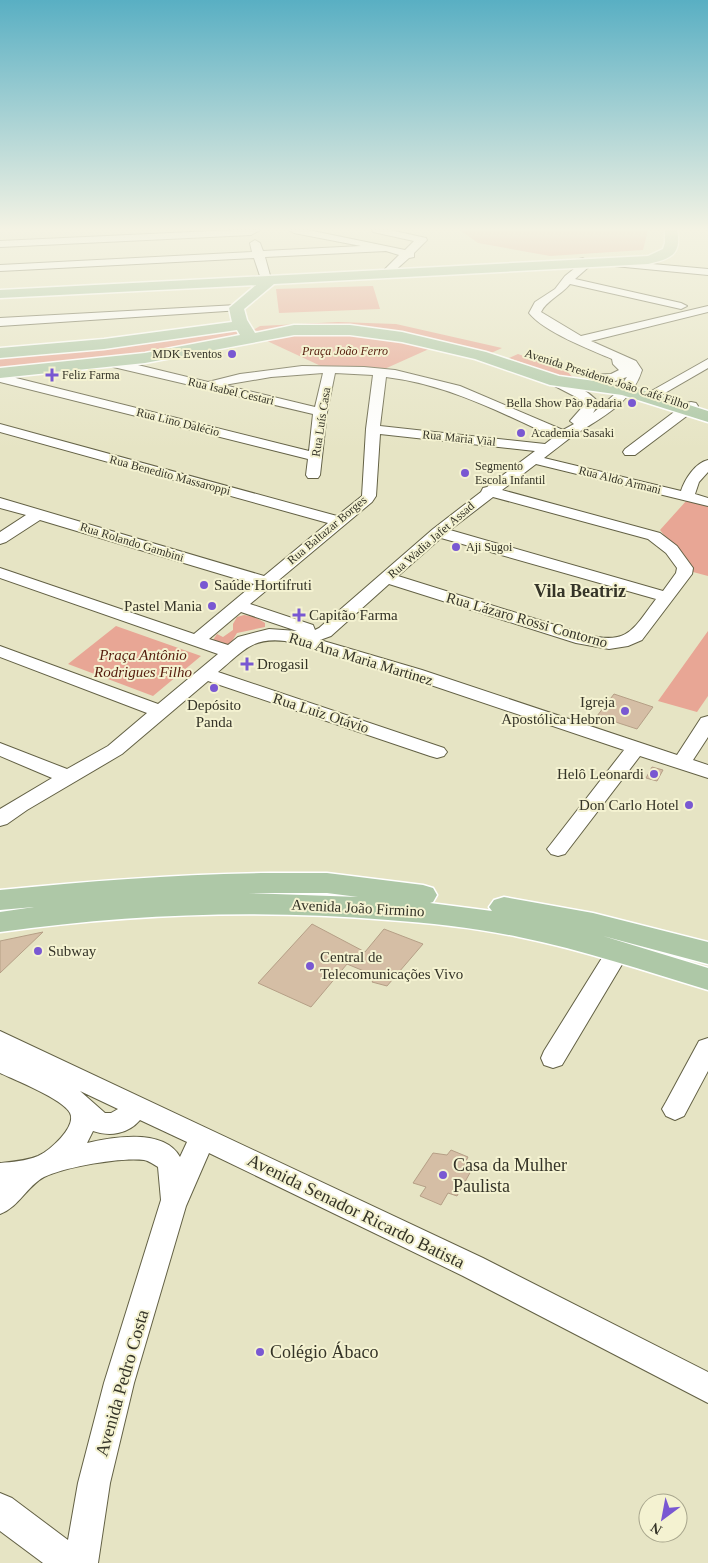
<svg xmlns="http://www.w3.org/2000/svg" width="708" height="1563" font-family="Georgia,serif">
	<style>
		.green { fill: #e8a695 }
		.building { fill: #d5bea5; stroke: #b59f86 }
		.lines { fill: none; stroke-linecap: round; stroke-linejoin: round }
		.minor-casing { stroke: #636145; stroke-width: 2 }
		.major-casing { stroke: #fff; stroke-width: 3 }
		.minor { fill: #fff; fill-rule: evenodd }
		.major { fill: #aec8a7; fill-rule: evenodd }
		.poi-dot { fill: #7958d2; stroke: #f4f2d1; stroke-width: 2 }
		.labels { text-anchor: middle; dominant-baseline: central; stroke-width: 4; stroke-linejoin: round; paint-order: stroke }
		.far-park-label { font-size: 12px; font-style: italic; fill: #551c0d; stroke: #f4f2d1 }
		.far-poi-label { font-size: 12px; fill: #353428; stroke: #f4f2d1; text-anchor: start }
		.far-street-label { font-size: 12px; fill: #353428; stroke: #f4f2d1 }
		.poi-label { font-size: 15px; fill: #353428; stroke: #f4f2d1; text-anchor: start }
		.street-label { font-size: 15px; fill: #353428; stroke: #f4f2d1 }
		.park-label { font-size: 15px; font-style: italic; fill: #551c0d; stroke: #f4f2d1 }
		.quarter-label { font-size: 18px; font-weight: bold; fill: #353428; stroke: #f4f2d1 }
		.near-poi-label { font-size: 18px; fill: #353428; stroke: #f4f2d1; text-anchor: start }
		.near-street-label { font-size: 18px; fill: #353428; stroke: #f4f2d1 }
	</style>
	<rect width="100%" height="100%" fill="#e6e4c4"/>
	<path class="green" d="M 460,230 L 648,230 L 643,250 L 550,256 L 478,243 Z
		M 373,286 L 380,309 L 279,313 L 276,289 Z
		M 338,322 L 396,324 L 502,348 L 489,354 L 390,332 L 265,332 L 253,330 L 260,326 Z
		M 236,329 L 238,336 L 174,351 L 0,369 L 0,356 Z
		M 348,333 L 394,339 L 429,349 L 380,371 L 323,367 L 265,340 L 290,334 Z
		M 518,354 L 568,372 L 574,379 L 570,380 L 509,358 Z
		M 687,500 L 708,505 L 708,576 L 693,572 L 660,530 Z
		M 244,615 L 255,617 L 265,623 L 265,627 L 237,633 L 229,646 L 213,640 L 217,634 L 223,637 L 233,630 L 233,624 L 237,617 Z
		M 116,626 L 201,656 L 153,696 L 68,664 Z
		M 708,631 L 708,696 L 697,712 L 658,701 Z"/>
	<path class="building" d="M 614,694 L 653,707 L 637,729 L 597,716 Z
		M 652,767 L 663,770 L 657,781 L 646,778 Z
		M 312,924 L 365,952 L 384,929 L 423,944 L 387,986 L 372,982 L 376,976 L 347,964 L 311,1007 L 258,983 Z
		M 43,932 L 0,973 L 0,941 Z
		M 451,1150 L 468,1157 L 463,1167 L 471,1171 L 457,1196 L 448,1193 L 441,1205 L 420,1196 L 426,1187 L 413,1183 L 433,1153 L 447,1155 Z"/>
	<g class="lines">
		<g class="minor-casing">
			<path id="minor" d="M 234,230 L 260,230 L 251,235 L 0,247 L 0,241 Z
				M 289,230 L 308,230 L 405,250 L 414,241 L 373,232 L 372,230 L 390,230 L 426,238 L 427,240 L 414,253 L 414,257 L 409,258 L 391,274 L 387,275 L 382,272 L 399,255 L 386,251 L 265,257 L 271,279 L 266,282 L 261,279 L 254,258 L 0,271 L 0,265 L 252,252 L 250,243 L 255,240 L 260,243 L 263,251 L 361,246 L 294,233 Z
				M 583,258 L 592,264 L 575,279 L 681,303 L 687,306 L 681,309 L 570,284 C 561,295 546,301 541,312 L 581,336 L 708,306 L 708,312 L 591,341 L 636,361 L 642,370 C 632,403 602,417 576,434 C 565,441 555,450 544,458 L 681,491 C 685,479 695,463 708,460 L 708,472 L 699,482 L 695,494 L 708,498 L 708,506 L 536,464 L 502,490 L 660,533 L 677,546 L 693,568 L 692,574 L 642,640 L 628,646 L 609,649 L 576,643 L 389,584 L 331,636 L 320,640 L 422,670 L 677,755 L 701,718 L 708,716 L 708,737 L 693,760 L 708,765 L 708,778 L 640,756 L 565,854 L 558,856 L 551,854 L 547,849 L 551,844 L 624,750 L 410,678 L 285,641 C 251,637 242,652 218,672 L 444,748 L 447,752 L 444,756 L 437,758 L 430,756 L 208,681 L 122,754 L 27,810 L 7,824 L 0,826 L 0,809 L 52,778 L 0,756 L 0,743 L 67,769 L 108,746 L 147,713 L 0,657 L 0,646 L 158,704 L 218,654 L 0,578 L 0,568 L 194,634 L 254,584 L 40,520 L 6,542 L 0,544 L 0,532 L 26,515 L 0,508 L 0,498 L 264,576 L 328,523 L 0,432 L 0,424 L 337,516 L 362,496 L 366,429 L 373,375 L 335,373 L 327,412 L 320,475 L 318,478 L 308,478 L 306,475 L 308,459 L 0,382 L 0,374 L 309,451 L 313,414 L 109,366 L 107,363 L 113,359 L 208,382 L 240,374 L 302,366 L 364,367 L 395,370 L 460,386 L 563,430 L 574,424 L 570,421 L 585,404 L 576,397 L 551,384 L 550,381 L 551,378 C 564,375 591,393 599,403 L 593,413 L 615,394 L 627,377 L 612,382 L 591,381 L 590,378 L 591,375 L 611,374 L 619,370 L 613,364 L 612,359 C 589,349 544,332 529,313 L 535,302 L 555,289 L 565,276 L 580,264 L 578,261 L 579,259 ZM 323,373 L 315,407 L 224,385 L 271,377 ZM 386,377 C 446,384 500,412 554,437 L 545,444 L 380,426 ZM 380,434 L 535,451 L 487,487 L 483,488 L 481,492 L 433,529 L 319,628 L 315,630 L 313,625 L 250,604 L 372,502 L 376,496 ZM 493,497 L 648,539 L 666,553 L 677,568 L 676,573 L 663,591 L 450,530 ZM 441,538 L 656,599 C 633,629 629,645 587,635 L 398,576 ZM 241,612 L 297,631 L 269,629 L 238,637 L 228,645 L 209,639 Z
				M 608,260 L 708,269 L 708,275 L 604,265 L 603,263 L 604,261 Z
				M 237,305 L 243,308 L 241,310 L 0,326 L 0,318 Z
				M 708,359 L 708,368 L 658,397 L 648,397 L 646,394 Z
				M 691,402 L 696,403 L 698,406 L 696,409 L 635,455 L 625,455 L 623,452 L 625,449 L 686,403 Z
				M 618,943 L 626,945 L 630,951 L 562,1065 L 553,1068 L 544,1065 L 541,1058 L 544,1051 L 610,945 Z
				M 0,1031 L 483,1258 L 708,1372 L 708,1403 L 463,1276 L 209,1153 L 186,1206 L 134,1383 L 110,1483 L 98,1563 L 43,1563 L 0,1531 L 0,1493 L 12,1498 L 68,1540 L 78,1483 L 104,1383 L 161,1200 L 158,1167 C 153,1164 149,1161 144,1160 C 121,1157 65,1167 44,1177 C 27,1186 19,1207 0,1214 L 0,1163 C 12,1162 26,1161 38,1156 C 49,1151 77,1127 70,1113 C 63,1099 15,1080 0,1073 ZM 80,1091 L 118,1109 L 111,1113 L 105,1113 ZM 140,1120 L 187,1142 L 180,1157 C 164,1128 113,1137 87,1143 L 93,1131 C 110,1137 128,1134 140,1120 Z
				M 708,1038 L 708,1071 L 684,1116 L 675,1120 L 666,1116 L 662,1109 L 666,1102 L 699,1041 Z"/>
		</g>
		<g class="major-casing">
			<path id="major" d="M 665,230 L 677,230 C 682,255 670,259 648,264 L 274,284 L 244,309 L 247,320 L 255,333 L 294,325 L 350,325 L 402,332 L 486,352 L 559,376 L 630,386 L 708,411 L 708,422 L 622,395 L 550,385 L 475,359 L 402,342 L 350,335 L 294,335 L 145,363 L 0,378 L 0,368 L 145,353 L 240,335 L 237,330 L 104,349 L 0,358 L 0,348 L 104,339 L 232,322 L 229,308 L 256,285 L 0,298 L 0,290 L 648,256 L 663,249 L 665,243 Z
				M 269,873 L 327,873 L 423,885 L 433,888 L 437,895 L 433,902 L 430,903 L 492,911 L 489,907 L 494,900 L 504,897 L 593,913 L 708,942 L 708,964 L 603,936 L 708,968 L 708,990 C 645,971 583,950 519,937 C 476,928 432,923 388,920 C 258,909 129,914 0,932 L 0,912 L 34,907 L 0,910 L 0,890 C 90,881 179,874 269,873 ZM 248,893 L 327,893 L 358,897 Z"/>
		</g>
		<use href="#minor" class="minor"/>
		<use href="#major" class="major"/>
	</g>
	<linearGradient id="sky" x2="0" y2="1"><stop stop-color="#59afc3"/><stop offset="0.51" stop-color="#f4f3e4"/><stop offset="1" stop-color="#f4f3e4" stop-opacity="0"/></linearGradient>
	<rect width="708" height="449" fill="url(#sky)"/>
	<g class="poi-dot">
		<circle cx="232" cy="354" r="5"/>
		<path d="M49.5 367.5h5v5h5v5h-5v5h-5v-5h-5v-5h5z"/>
		<circle cx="632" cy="403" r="5"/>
		<circle cx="521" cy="433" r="5"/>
		<circle cx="465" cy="473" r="5"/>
		<circle cx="456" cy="547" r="5"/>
		<circle cx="204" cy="585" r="5"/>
		<circle cx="212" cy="606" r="5"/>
		<path d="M296.5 607.5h5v5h5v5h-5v5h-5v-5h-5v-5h5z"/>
		<path d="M244.5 656.5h5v5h5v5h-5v5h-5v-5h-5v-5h5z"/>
		<circle cx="214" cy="688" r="5"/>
		<circle cx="625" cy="711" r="5"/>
		<circle cx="654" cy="774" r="5"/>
		<circle cx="689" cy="805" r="5"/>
		<circle cx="38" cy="951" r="5"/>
		<circle cx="310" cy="966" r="5"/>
		<circle cx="443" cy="1175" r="5"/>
		<circle cx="260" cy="1352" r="5"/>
	</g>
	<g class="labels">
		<g class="far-park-label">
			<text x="345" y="351">Praça João Ferro</text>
		</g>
		<g class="far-poi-label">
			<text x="222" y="354" text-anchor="end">MDK Eventos</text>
			<text x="62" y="375">Feliz Farma</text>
			<text x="622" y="403" text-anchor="end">Bella Show Pão Padaria</text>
			<text x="531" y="433">Academia Sasaki</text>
			<text x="475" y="466">Segmento<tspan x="475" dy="14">Escola Infantil</tspan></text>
			<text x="466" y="547">Aji Sugoi</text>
		</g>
		<g class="far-street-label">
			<text transform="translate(607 379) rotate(18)">Avenida Presidente João Café Filho</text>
			<text transform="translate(231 391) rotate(13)">Rua Isabel Cestari</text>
			<text transform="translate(178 422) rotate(14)">Rua Lino Dalécio</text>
			<text transform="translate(321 422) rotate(-81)">Rua Luís Casa</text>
			<text transform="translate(459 438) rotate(6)">Rua Maria Vial</text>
			<text transform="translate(170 475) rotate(15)">Rua Benedito Massaroppi</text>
			<text transform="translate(620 480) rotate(14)">Rua Aldo Armani</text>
			<text transform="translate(327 530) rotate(-40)">Rua Baltazar Borges</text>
			<text transform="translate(431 540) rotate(-41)">Rua Wadia Jafet Assad</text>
			<text transform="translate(132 542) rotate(17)">Rua Rolando Gambini</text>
		</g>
		<g class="poi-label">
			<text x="214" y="585">Saúde Hortifruti</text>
			<text x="202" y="606" text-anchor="end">Pastel Mania</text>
			<text x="309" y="615">Capitão Farma</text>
			<text x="257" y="664">Drogasil</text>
			<text x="615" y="702" text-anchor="end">Igreja<tspan x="615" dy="17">Apostólica Hebron</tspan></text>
			<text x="214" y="705" text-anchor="middle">Depósito<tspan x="214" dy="17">Panda</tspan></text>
			<text x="644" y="774" text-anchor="end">Helô Leonardi</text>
			<text x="679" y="805" text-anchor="end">Don Carlo Hotel</text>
			<text x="48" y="951">Subway</text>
			<text x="320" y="957">Central de<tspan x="320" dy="17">Telecomunicações Vivo</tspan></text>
		</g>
		<g class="street-label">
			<text transform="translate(527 620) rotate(16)">Rua Lázaro Rossi Contorno</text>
			<text transform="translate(361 659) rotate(17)">Rua Ana Maria Martinez</text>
			<text transform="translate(321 713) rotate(18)">Rua Luiz Otávio</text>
			<text transform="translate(358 908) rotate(3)">Avenida João Firmino</text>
		</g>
		<g class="park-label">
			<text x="143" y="655">Praça Antônio<tspan x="143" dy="17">Rodrigues Filho</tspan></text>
		</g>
		<g class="quarter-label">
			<text x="580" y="591">Vila Beatriz</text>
		</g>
		<g class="near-poi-label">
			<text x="453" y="1165">Casa da Mulher<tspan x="453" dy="21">Paulista</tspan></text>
			<text x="270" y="1352">Colégio Ábaco</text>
		</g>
		<g class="near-street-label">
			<text transform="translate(356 1211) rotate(26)">Avenida Senador Ricardo Batista</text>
			<text transform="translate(122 1383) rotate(-74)">Avenida Pedro Costa</text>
		</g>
	</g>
	<g transform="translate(663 1518) rotate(212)"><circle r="24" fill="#f4f2d1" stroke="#a8a68d"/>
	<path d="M0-4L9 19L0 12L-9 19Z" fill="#7958d2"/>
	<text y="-8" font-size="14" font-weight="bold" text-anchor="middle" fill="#353428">N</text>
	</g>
</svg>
